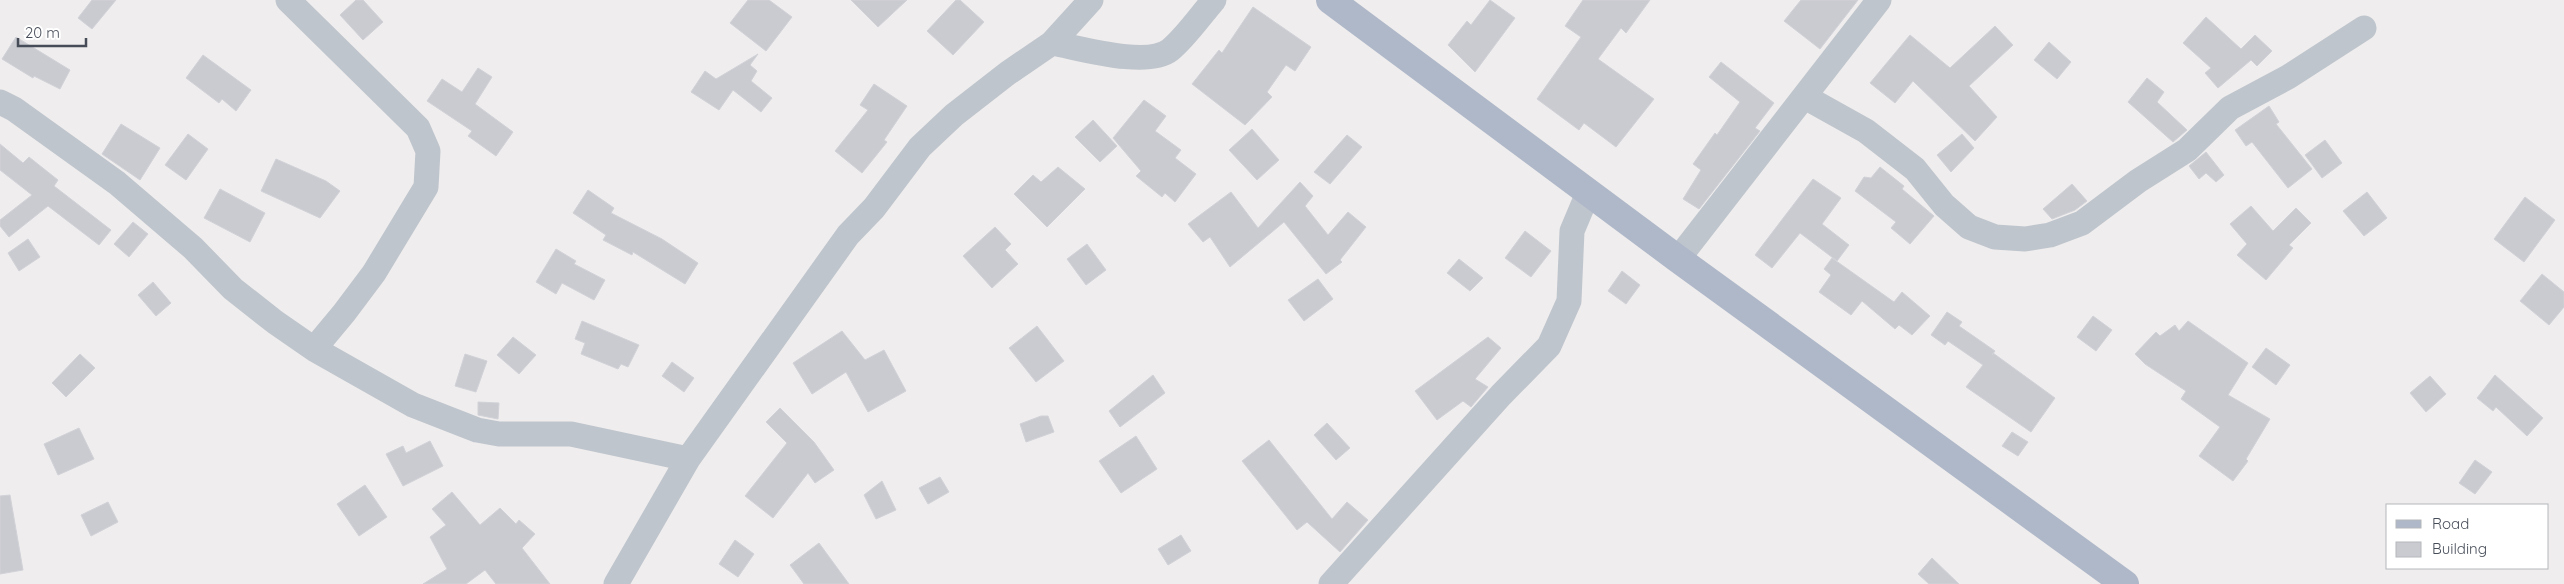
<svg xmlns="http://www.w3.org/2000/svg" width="2564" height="584" font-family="Quicksand,sans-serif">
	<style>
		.building { fill: #cacbd1; stroke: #d1d2d8 }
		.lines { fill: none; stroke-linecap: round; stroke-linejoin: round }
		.street { stroke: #bfc5cd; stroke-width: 25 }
		.primary { stroke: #afb8c9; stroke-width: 28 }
	</style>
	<rect width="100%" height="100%" fill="#efeded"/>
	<path class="building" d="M 92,0 L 116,0 L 92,29 L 78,18 Z
		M 356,0 L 363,0 L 383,22 L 363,40 L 340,15 Z
		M 748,0 L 769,0 L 792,17 L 766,51 L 730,23 Z
		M 851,0 L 907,0 L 878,27 Z
		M 956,0 L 960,0 L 984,22 L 953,55 L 927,31 Z
		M 1490,0 L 1515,18 L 1475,72 L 1448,45 L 1467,21 L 1471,25 Z
		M 1583,0 L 1650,0 L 1626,33 L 1621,28 L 1598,59 L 1654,99 L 1616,147 L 1584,123 L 1579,130 L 1537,99 L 1581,37 L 1565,26 Z
		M 1801,0 L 1858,0 L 1820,49 L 1784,21 Z
		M 1253,7 L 1311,47 L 1295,71 L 1286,65 L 1267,92 L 1272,97 L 1245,125 L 1192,84 L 1219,50 L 1222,53 Z
		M 2206,17 L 2241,49 L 2255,35 L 2272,51 L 2257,66 L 2251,60 L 2218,88 L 2205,73 L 2211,68 L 2183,43 Z
		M 1995,26 L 2013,45 L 1969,86 L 1997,117 L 1975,141 L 1913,81 L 1895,103 L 1870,83 L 1910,35 L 1950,68 Z
		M 16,37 L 70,70 L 60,89 L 34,76 L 33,78 L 2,59 Z
		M 2049,42 L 2071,62 L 2057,79 L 2034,60 Z
		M 758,54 L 750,65 L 757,71 L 751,81 L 772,98 L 761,112 L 733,90 L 719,110 L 691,92 L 705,71 L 716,79 Z
		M 203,55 L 251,90 L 236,111 L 222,99 L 219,103 L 186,78 Z
		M 1721,62 L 1774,103 L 1755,128 L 1760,131 L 1699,209 L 1683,199 L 1701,170 L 1693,164 L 1715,133 L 1717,135 L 1740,102 L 1709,77 Z
		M 478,68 L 492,77 L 475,104 L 513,132 L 496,156 L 468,136 L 472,131 L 427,101 L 442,79 L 462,92 Z
		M 2147,78 L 2164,92 L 2157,102 L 2187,130 L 2173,142 L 2128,102 Z
		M 874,84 L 907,106 L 884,140 L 887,142 L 862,173 L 835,151 L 868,110 L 860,105 Z
		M 1144,100 L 1166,116 L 1155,131 L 1181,150 L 1175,158 L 1196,174 L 1175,202 L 1165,193 L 1162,197 L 1136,176 L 1141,171 L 1113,138 Z
		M 2269,106 L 2279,122 L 2276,124 L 2312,169 L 2288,188 L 2252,142 L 2246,146 L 2235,130 Z
		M 1093,120 L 1117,146 L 1100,162 L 1075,137 Z
		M 121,124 L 160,148 L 140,180 L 102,154 Z
		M 1252,129 L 1279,160 L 1257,180 L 1229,150 Z
		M 188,134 L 208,149 L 186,180 L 165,165 Z
		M 1962,134 L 1974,148 L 1951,172 L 1937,155 Z
		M 1347,135 L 1362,147 L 1330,184 L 1314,172 Z
		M 2325,140 L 2342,163 L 2322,178 L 2305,155 Z
		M 0,144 L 23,163 L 29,157 L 58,180 L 54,186 L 111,230 L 99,245 L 48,206 L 9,237 L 0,226 L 0,220 L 32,195 L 0,170 Z
		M 2206,152 L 2224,175 L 2216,182 L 2206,173 L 2199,179 L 2189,166 Z
		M 276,159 L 326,181 L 340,191 L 320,218 L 261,191 Z
		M 1058,167 L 1085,189 L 1047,227 L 1014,194 L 1033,175 L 1041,182 Z
		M 1880,167 L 1904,186 L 1902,189 L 1934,216 L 1910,244 L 1891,228 L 1896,222 L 1855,191 L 1864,177 L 1871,178 Z
		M 1813,179 L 1841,198 L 1822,224 L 1849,245 L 1837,261 L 1800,233 L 1772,268 L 1755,255 Z
		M 1300,182 L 1313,196 L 1305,206 L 1328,235 L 1348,212 L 1366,227 L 1340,260 L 1342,262 L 1326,274 L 1284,222 L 1230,267 L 1210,237 L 1203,242 L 1188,224 L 1231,192 L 1258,228 Z
		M 2072,184 L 2087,201 L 2075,210 L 2052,219 L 2043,209 Z
		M 220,189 L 265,213 L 250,242 L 204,218 Z
		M 588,190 L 614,208 L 611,213 L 662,239 L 698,263 L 685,284 L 633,252 L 632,255 L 603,240 L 606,235 L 573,213 Z
		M 2367,192 L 2387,218 L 2364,236 L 2343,211 Z
		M 2525,197 L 2555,220 L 2524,262 L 2494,239 Z
		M 2251,206 L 2273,231 L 2296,208 L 2311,223 L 2289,245 L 2293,248 L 2266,280 L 2237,255 L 2247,244 L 2230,224 Z
		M 133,222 L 148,234 L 129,257 L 114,244 Z
		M 995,227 L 1011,244 L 1005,250 L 1018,264 L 992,288 L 963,256 Z
		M 1525,231 L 1551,251 L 1531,277 L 1505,258 Z
		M 28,239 L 40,257 L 19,271 L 8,253 Z
		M 1087,244 L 1106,270 L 1086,285 L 1067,259 Z
		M 556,249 L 576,261 L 574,264 L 605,280 L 594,300 L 562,283 L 556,294 L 536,282 Z
		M 1832,258 L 1894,302 L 1902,292 L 1930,316 L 1912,335 L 1899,325 L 1895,329 L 1862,301 L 1851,315 L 1819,292 L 1831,275 L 1824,269 Z
		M 1459,259 L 1483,278 L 1470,291 L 1447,273 Z
		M 1622,271 L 1640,285 L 1626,304 L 1608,291 Z
		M 2542,274 L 2564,292 L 2564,307 L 2549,325 L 2520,301 Z
		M 1318,279 L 1333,299 L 1304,321 L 1288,300 Z
		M 153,282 L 171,303 L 156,316 L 138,295 Z
		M 1947,312 L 1962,322 L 1959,326 L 1995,351 L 1992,355 L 1993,353 L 2055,398 L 2031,432 L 1966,387 L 1983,365 L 1948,341 L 1945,345 L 1931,335 Z
		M 2093,316 L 2112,330 L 2096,351 L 2077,337 Z
		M 582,321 L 639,345 L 628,367 L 621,364 L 618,369 L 581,354 L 585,343 L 575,339 Z
		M 2188,321 L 2248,363 L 2228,395 L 2270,419 L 2246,459 L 2248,461 L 2233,481 L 2199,456 L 2220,427 L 2181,399 L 2186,391 L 2145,364 L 2135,354 L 2156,332 L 2160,336 L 2175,325 L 2179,331 Z
		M 1037,326 L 1064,361 L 1036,382 L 1009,348 Z
		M 842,331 L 865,360 L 884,350 L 906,391 L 868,412 L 846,372 L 812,394 L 793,363 Z
		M 513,337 L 536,355 L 519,374 L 497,355 Z
		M 1488,337 L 1501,348 L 1475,379 L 1488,387 L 1471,407 L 1463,401 L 1437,420 L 1415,391 Z
		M 2266,348 L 2290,365 L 2276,385 L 2252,367 Z
		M 80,354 L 95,368 L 66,397 L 52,383 Z
		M 465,354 L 487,361 L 476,392 L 455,386 Z
		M 672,362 L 694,378 L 684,392 L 662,376 Z
		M 1153,375 L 1165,393 L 1120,427 L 1109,411 Z
		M 2495,375 L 2543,418 L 2527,436 L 2496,407 L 2493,411 L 2477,398 Z
		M 2430,376 L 2446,394 L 2426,412 L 2410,393 Z
		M 478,402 L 499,403 L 498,419 L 478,415 Z
		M 780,408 L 814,442 L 834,470 L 815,483 L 808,473 L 773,518 L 745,496 L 787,443 L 766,422 Z
		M 1041,416 L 1048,416 L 1054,432 L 1026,442 L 1020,424 Z
		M 1327,423 L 1350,448 L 1336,460 L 1314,435 Z
		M 79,428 L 94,459 L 58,475 L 44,444 Z
		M 2012,432 L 2028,442 L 2018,456 L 2002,446 Z
		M 1136,436 L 1157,469 L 1121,493 L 1099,461 Z
		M 1269,440 L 1332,519 L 1347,502 L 1368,520 L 1340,552 L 1307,522 L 1297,530 L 1242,461 Z
		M 430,441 L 443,466 L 403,486 L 386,454 L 403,446 L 406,453 Z
		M 2475,460 L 2492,472 L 2475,494 L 2459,483 Z
		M 940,477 L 949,492 L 928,504 L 919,488 Z
		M 882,481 L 896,510 L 876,519 L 864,495 Z
		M 365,485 L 387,517 L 359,536 L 337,504 Z
		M 452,492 L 480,525 L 500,508 L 516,524 L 519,520 L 535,534 L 522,548 L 550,584 L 496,584 L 485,570 L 466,584 L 423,584 L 447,569 L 430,537 L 446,525 L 432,509 Z
		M 10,495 L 23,570 L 0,574 L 0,496 Z
		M 108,502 L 118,522 L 91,536 L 81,515 Z
		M 1181,535 L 1191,551 L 1168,565 L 1158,549 Z
		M 735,540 L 754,554 L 738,577 L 719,564 Z
		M 819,543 L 849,584 L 804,584 L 790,565 Z
		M 1932,558 L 1959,584 L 1929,584 L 1918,574 Z"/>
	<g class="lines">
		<path class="street" d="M 288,0 L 418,128 L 428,151 L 426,187 L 374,273 L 344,313 L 314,349
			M 1052,43 C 1080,48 1147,68 1170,50 C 1185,38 1201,15 1214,0
			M 1805,97 L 1866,131 L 1915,169 L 1944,205 L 1969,227 L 1995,237 L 2025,239 L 2050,235 L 2082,223 L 2138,181 L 2187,150 L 2230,108 L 2288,77 L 2364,28
			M 0,102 L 14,109 L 117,183 L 193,248 L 233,289 L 275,322 L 314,349 L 413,405 L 477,430 L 499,434 L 571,434 L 688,459
			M 1678,259 L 1879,0
			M 616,584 L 688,459 L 848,235 L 874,208 L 920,147 L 954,115 L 1008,73 L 1052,43 L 1091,0
			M 1331,584 L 1501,395 L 1549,346 L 1569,301 L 1572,231 L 1588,193"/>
		<path class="primary" d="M 1330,0 L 1678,259 L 2125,584"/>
	</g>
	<rect x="2386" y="504" width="162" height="65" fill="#ffffff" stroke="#b5b8bc"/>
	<rect x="2396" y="520" width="25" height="8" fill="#afb8c9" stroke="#b5b8bc"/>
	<text x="2432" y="529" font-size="15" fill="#474d58">Road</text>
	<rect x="2396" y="542" width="25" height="15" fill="#cacbd1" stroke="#b5b8bc"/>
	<text x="2432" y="554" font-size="15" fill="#474d58">Building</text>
	<path d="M18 38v8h68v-8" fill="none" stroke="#474d58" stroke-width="2.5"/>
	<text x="25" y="38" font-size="15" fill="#474d58" stroke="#ffffff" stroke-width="4" paint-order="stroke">20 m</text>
</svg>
